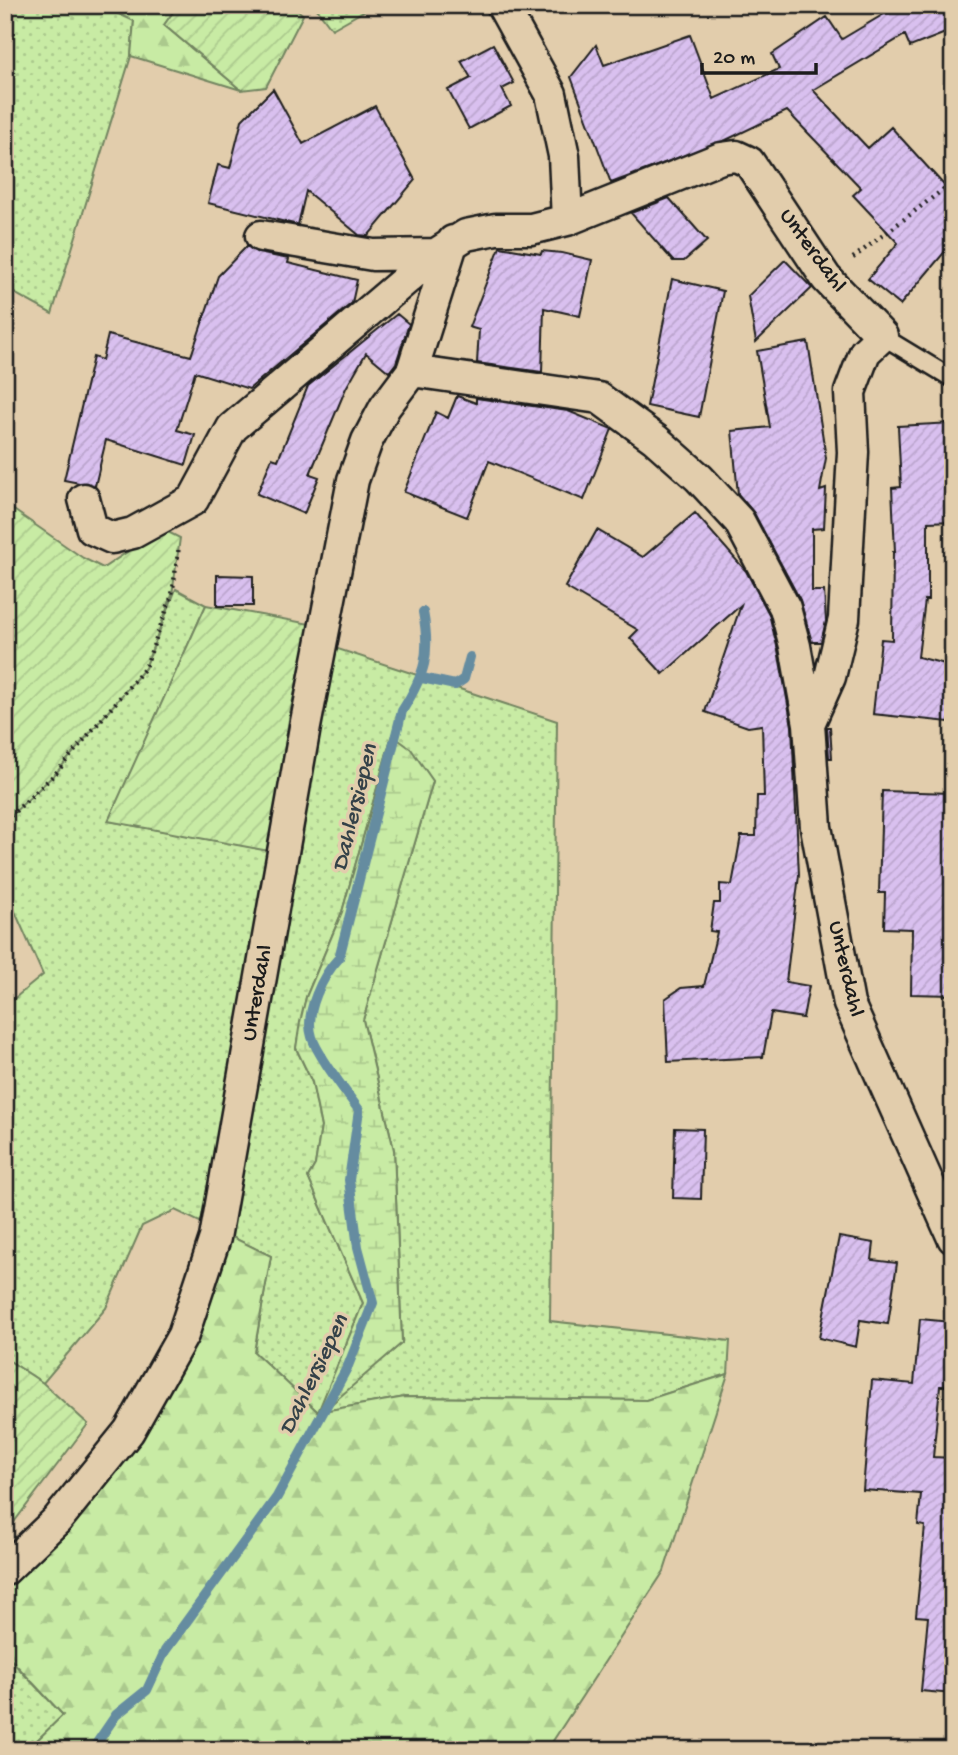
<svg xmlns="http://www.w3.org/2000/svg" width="958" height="1755" font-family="'Gochi Hand',sans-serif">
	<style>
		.grass { fill: url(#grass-dots); stroke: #728460; stroke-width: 2; fill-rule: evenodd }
		.forest { fill: url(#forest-firs); stroke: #728460; stroke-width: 2 }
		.wetland { fill: url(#wetland-marsh); stroke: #728460; stroke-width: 2 }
		.garden { fill: url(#garden-furrows); stroke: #728460; stroke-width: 2 }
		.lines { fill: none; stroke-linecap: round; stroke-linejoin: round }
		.stream { stroke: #658ca0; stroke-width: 10 }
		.building { fill: url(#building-hatch); stroke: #1c1c1c; stroke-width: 2 }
		.lane-casing { stroke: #1c1c1c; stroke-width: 21 }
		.street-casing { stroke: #1c1c1c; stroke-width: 35 }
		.path { stroke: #1c1c1c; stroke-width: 4.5; stroke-dasharray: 2 5; stroke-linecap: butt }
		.lane { stroke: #e2cdac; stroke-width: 16 }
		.street { stroke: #e2cdac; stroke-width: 30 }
		.labels { text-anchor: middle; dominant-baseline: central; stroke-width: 7; stroke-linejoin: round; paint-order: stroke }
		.street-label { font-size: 23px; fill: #1c1c1c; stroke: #e2cdac }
		.water-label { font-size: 24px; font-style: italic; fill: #344148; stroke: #e2cdac }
	</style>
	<defs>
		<pattern id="grass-dots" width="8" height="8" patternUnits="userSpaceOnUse" patternTransform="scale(1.75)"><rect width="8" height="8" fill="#c8eba4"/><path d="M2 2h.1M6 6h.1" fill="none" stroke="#abc98d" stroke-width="1.8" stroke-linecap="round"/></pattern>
		<pattern id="forest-firs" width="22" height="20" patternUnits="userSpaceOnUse" patternTransform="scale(1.75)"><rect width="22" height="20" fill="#c8eba4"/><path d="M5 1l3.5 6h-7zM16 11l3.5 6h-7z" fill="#abc98d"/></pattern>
		<pattern id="wetland-marsh" width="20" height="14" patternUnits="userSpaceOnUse" patternTransform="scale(1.75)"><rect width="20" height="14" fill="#c8eba4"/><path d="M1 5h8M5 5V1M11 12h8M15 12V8" fill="none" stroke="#abc98d"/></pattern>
		<pattern id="garden-furrows" width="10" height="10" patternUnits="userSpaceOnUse" patternTransform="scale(1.75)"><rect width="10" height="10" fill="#c8eba4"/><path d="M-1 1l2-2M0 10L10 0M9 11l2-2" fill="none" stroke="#abc98d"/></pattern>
		<pattern id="building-hatch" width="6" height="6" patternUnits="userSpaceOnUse" patternTransform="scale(1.75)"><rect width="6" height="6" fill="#d9c0ef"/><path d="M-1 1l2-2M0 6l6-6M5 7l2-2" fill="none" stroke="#baa4cc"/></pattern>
	</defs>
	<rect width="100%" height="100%" fill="#e2cdac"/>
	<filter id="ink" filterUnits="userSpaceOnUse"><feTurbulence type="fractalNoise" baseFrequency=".0143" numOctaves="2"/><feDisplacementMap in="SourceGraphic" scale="14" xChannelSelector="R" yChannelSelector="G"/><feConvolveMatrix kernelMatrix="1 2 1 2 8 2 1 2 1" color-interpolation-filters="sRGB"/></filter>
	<g filter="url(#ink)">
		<path class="grass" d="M 5,5 L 99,5 L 134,20 L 131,56 L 52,314 L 5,288 Z
			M 314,5 L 368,5 L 369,8 L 332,29 Z
			M 176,589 L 206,605 L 109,821 L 299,856 L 332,647 L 557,721 L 550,1321 L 730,1341 L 728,1374 L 646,1400 L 405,1397 L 318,1412 L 254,1352 L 271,1256 L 175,1210 L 142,1226 L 106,1308 L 43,1383 L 5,1358 L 5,1006 L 43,975 L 5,889 L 5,819 L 145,668 ZM 392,735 L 433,781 L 363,1020 L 394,1150 L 402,1343 L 319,1411 L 363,1303 L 308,1177 L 315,1165 L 321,1127 L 312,1082 L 296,1048 L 306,997 L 342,912 Z
			M 5,1654 L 63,1715 L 27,1750 L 5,1750 Z"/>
		<path class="forest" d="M 99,5 L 178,5 L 164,25 L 241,90 L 131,56 L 134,21 Z
			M 222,1232 L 271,1256 L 254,1352 L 318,1412 L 405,1397 L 646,1400 L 728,1374 L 664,1571 L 547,1750 L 27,1750 L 63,1715 L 5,1653 L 5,1570 L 129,1431 Z"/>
		<path class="wetland" d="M 392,735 L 411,749 L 433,781 L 363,1020 L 394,1150 L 402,1343 L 327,1408 L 318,1412 L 363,1303 L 308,1177 L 315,1165 L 321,1127 L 312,1082 L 296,1048 L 300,1022 L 306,997 L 342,912 Z"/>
		<path class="garden" d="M 178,5 L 292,5 L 303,15 L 266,87 L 241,90 L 164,25 Z
			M 5,504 L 83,558 L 103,568 L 162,529 L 180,538 L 172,595 L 145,668 L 56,773 L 5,821 Z
			M 206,605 L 310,624 L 290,713 L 269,851 L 108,821 Z
			M 5,1358 L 43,1383 L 88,1424 L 5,1534 Z"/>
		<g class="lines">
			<path class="stream" d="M 422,678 L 455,685 L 464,679 L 470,657
				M 92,1750 L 116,1715 L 147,1690 L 165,1651 L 277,1497 L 348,1366 L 373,1303 L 358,1247 L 349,1180 L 359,1110 C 347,1093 317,1055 312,1037 C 304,1012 323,975 339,958 L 402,711 C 425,674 431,655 423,612"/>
		</g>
		<path class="building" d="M 893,5 L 953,5 L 953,30 L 910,47 L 905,35 L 813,90 L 868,148 L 891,127 L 953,195 L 953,242 L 900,305 L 868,279 L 898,243 L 853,195 L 861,188 L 787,111 L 726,140 L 611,183 L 571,77 L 596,45 L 604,65 L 690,35 L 714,99 L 779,69 L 772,54 L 827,17 L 842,39 L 894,8 Z
			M 493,44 L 514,83 L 502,89 L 511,106 L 469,129 L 448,90 L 471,78 L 461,61 Z
			M 273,89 L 303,144 L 375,106 L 415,180 L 368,236 L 359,235 L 306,191 L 298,225 L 208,203 L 218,165 L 230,168 L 242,120 Z
			M 669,198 L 707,241 L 684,261 L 673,261 L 631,213 Z
			M 247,246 L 258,253 L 289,259 L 288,263 L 357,280 L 352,303 L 249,389 L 195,372 L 177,430 L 195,435 L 186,465 L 106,440 L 95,486 L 64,480 L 93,357 L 102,360 L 108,335 L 191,356 L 218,276 Z
			M 500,247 L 541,254 L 542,251 L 562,253 L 592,260 L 580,316 L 544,308 L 542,372 L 477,363 L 479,330 L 469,327 Z
			M 785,260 L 812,288 L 756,342 L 748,296 Z
			M 672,279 L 723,291 L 699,417 L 647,406 Z
			M 397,314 L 409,324 L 396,363 L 389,372 L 366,353 L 346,388 L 310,474 L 319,477 L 304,514 L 257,494 L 272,458 L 278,460 L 308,386 Z
			M 808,342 L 826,458 L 820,491 L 826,489 L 824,528 L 812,529 L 812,591 L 824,591 L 826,621 L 821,642 L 812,642 L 800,600 L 754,513 L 738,494 L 732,431 L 770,427 L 757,351 Z
			M 457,396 L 476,403 L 476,398 L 568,411 L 612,429 L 584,500 L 489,461 L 467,517 L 404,492 L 436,412 L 448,418 Z
			M 953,423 L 953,521 L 928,522 L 928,600 L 925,600 L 918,657 L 953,666 L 953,707 L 949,722 L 873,714 L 881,639 L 892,640 L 893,552 L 895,552 L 892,488 L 901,487 L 898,426 Z
			M 695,513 L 746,571 L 769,614 L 778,650 L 792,726 L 799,875 L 786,982 L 809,986 L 803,1018 L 771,1013 L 763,1057 L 668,1062 L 665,999 L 681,988 L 704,986 L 717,932 L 710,931 L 714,903 L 720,903 L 720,884 L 732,885 L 741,836 L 756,836 L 757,796 L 764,796 L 762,725 L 748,727 L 705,712 L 741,605 L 663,674 L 630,638 L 638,630 L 565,587 L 597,530 L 643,557 Z
			M 217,575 L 253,576 L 253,606 L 217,606 Z
			M 827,727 L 830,727 L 832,758 L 829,758 Z
			M 882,791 L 953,793 L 953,995 L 911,994 L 912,929 L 884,928 L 885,893 L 879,893 Z
			M 675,1128 L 703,1129 L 701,1199 L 673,1198 Z
			M 839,1237 L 874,1243 L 872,1260 L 897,1263 L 888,1324 L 860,1320 L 856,1347 L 819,1338 Z
			M 920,1319 L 951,1322 L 945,1386 L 940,1386 L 933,1457 L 953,1458 L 953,1694 L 921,1691 L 928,1617 L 916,1616 L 925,1526 L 918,1525 L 921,1494 L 863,1490 L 872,1380 L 914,1384 Z"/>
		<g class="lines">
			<g class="lane-casing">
				<path id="lane" d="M 509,16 L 532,5
					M 882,336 L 953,379"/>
			</g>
			<g class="street-casing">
				<path id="street" d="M 502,5 L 551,94 L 564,156 L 567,220
					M 261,236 L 373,255 L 436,254 L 466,235 L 496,229 L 531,229 L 567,220 L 721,158 L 736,156 L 749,162 L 826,278 L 882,336 L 865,352 L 850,392 L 853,452 L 844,619 L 830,677 L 809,724
					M 412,371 L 599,398 L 655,439 L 699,478 L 739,521 L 785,608 L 795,646 L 809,724 L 816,827 L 849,1004 L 953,1238
					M 84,499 L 92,529 L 112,538 L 133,533 L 193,500 L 232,428 L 436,254
					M 5,1570 L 57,1520 L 129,1431 L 183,1335 L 215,1238 L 305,727 L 353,480 L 367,441 L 385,407 L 412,371 L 453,241"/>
			</g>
			<path class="path" d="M 853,258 L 953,182
				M 5,821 L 56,773 L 145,668 L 172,595 L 179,546"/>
			<use href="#lane" class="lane"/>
			<use href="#street" class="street"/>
		</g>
	</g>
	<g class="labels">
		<g class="street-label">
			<text transform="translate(812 251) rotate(54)">Unterdahl</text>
			<text transform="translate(845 969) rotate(77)">Unterdahl</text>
			<text transform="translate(258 993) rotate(-80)">Unterdahl</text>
		</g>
		<g class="water-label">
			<text transform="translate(356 808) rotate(-76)">Dahlersiepen</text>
			<text transform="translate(315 1375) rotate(-64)">Dahlersiepen</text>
		</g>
	</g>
	<rect width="958" height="1755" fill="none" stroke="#e2cdac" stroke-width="28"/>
	<rect x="14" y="14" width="930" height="1727" fill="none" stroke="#1c1c1c" stroke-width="2.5" filter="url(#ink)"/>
	<path d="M702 63v10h114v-10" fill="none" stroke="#1c1c1c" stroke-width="3.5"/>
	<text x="713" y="63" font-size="21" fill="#1c1c1c" stroke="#e2cdac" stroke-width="5" paint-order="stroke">20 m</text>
</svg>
